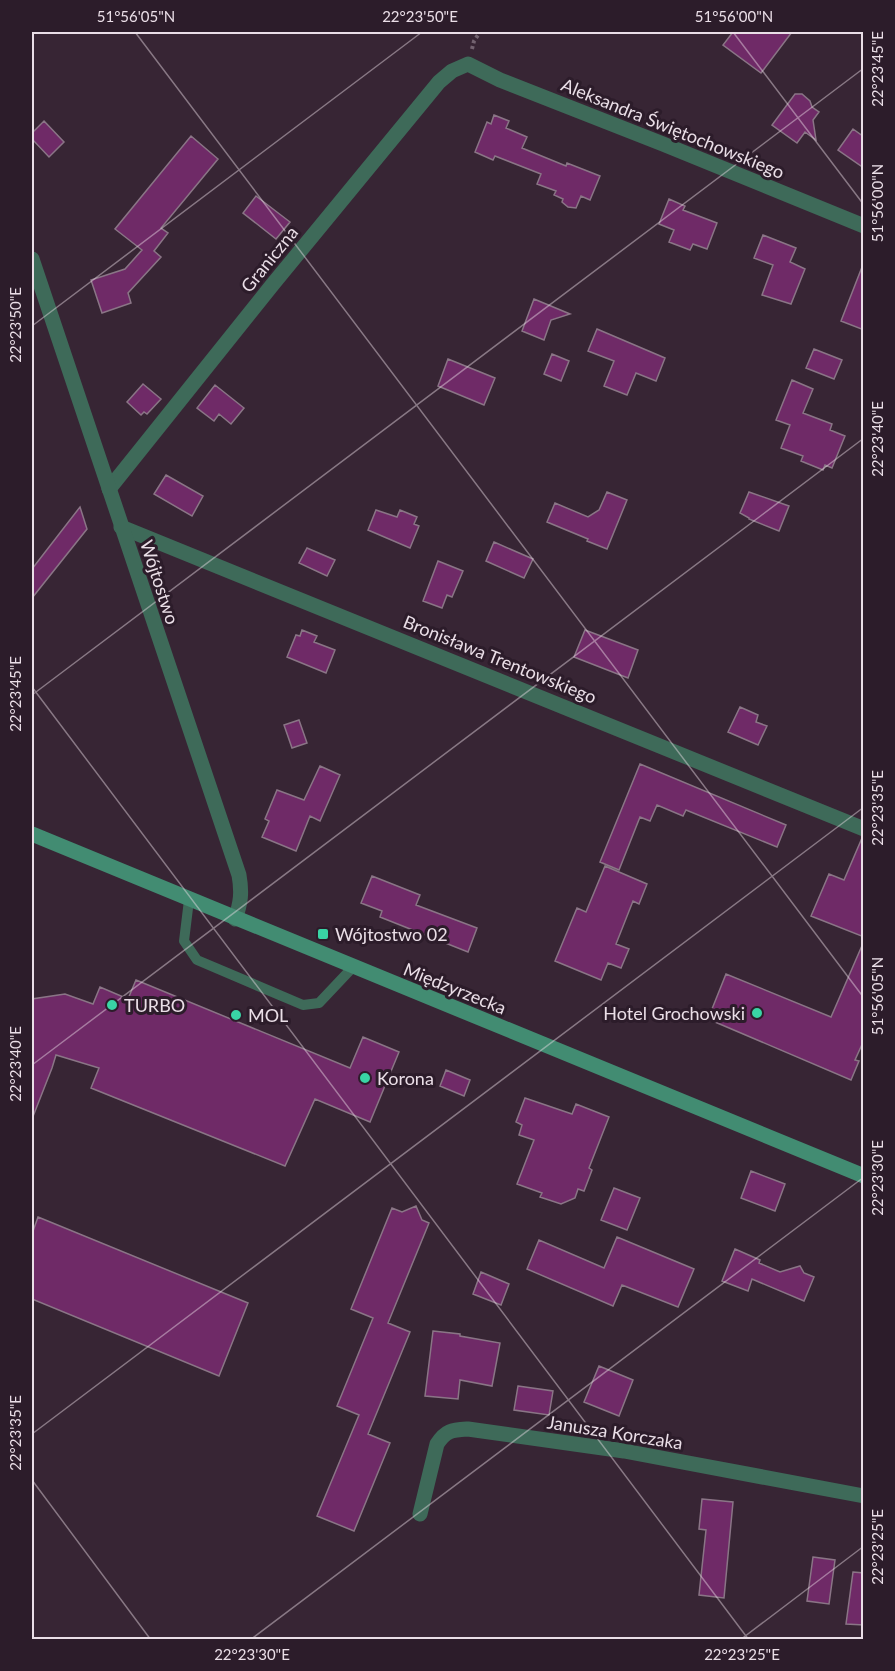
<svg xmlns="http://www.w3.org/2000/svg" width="895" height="1671" font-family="Lato,sans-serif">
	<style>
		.building { fill: #6f2a67; stroke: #8a7586; stroke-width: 1.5 }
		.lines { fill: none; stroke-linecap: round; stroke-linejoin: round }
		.path { stroke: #736370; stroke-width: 4; stroke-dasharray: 3 3; stroke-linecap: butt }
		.service { stroke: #3e6a59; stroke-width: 10 }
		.minor { stroke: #3e6a59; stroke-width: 15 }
		.tertiary { stroke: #3e6a59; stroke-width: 15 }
		.secondary { stroke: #428c72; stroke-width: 15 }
		.ticks { fill: none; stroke: #eadee7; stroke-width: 1.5; stroke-opacity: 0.45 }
		.poi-dot { fill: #39d4a5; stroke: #2c1c2a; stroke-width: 2 }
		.labels { text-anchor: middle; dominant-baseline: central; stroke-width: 6; stroke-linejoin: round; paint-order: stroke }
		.street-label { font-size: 18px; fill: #eadee7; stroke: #2c1c2a }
		.poi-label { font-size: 18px; fill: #eadee7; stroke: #2c1c2a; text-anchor: start }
		.neatline { fill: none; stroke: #eadee7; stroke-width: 2 }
		.ticks-label { font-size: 15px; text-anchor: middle; fill: #eadee7 }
	</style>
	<rect width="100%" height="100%" fill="#372534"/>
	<path class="building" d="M 733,32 L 792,32 L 761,73 L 723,45 Z
		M 795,94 L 802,94 L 810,101 L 812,107 L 819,112 L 813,120 L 816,140 L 805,132 L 797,143 L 772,125 Z
		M 494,115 L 509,121 L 506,128 L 527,137 L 522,148 L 566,166 L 567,163 L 600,176 L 590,200 L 581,196 L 576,208 L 568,207 L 562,202 L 563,199 L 554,195 L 556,191 L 537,184 L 541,174 L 495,156 L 493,160 L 475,152 L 487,122 L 491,124 Z
		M 44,121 L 64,142 L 49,157 L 32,139 L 32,133 Z
		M 853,129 L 864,137 L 864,168 L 838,150 Z
		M 191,136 L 218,159 L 161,228 L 168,233 L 154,251 L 161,257 L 128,293 L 131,303 L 102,313 L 91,280 L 125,269 L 142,250 L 115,229 Z
		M 256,196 L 290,222 L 276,239 L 243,213 Z
		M 669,199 L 685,206 L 683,210 L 717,223 L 707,249 L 693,244 L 690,250 L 669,242 L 674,230 L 659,224 Z
		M 763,235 L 796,248 L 790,262 L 805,269 L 791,304 L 762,295 L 773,265 L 754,258 Z
		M 862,267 L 864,267 L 864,330 L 841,321 Z
		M 534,299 L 570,314 L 551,320 L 544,340 L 522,331 Z
		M 597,329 L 665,358 L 656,381 L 636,373 L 627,395 L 604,386 L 614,361 L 588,351 Z
		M 814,349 L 842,360 L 834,379 L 806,368 Z
		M 552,354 L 569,361 L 561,381 L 544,374 Z
		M 448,359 L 495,378 L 484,405 L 438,386 Z
		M 792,380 L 813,389 L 803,413 L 832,424 L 830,430 L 845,436 L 832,468 L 825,465 L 823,470 L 801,461 L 803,456 L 781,448 L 790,425 L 776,420 Z
		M 143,384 L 161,399 L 147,414 L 144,412 L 141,415 L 127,402 Z
		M 215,385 L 244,408 L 231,424 L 219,414 L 214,421 L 197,408 Z
		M 166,475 L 203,496 L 192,516 L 154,494 Z
		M 607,492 L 627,500 L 607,549 L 587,541 L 588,539 L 547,522 L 555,503 L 588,517 L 599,510 Z
		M 749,492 L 789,506 L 779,531 L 749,519 L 749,518 L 740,513 Z
		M 80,507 L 87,529 L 32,598 L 32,569 Z
		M 376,510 L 397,517 L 400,510 L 417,517 L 414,524 L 419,526 L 410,548 L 368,530 Z
		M 494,542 L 533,559 L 524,578 L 486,561 Z
		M 307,548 L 335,560 L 327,576 L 299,563 Z
		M 438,561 L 463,571 L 452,597 L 447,595 L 442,608 L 423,601 Z
		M 302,630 L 317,636 L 314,642 L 335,650 L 326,673 L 287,657 L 296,635 L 300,636 Z
		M 585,630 L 638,650 L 628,678 L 574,657 Z
		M 740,707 L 758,715 L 756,722 L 767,726 L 758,745 L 728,732 Z
		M 299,720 L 307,743 L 292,748 L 284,725 Z
		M 640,764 L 786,825 L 777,847 L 686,810 L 683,816 L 657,805 L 650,821 L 640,817 L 619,870 L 600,862 Z
		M 320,766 L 340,775 L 320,821 L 310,816 L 296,851 L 262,837 L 269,821 L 265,819 L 277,790 L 304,800 Z
		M 862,838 L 864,838 L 864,937 L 811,916 L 829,874 L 844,880 Z
		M 605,866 L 647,884 L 639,904 L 633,901 L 616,944 L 629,949 L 621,968 L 608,963 L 601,980 L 555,961 L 577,908 L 586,912 Z
		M 372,876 L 420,895 L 416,905 L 477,928 L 468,952 L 380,917 L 382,911 L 361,903 Z
		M 864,941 L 864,1040 L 855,1060 L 859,1061 L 851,1080 L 708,1019 L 726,974 L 831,1017 Z
		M 136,980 L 350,1068 L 363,1037 L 399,1052 L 370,1122 L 315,1099 L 285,1166 L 91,1088 L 99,1068 L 56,1055 L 52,1068 L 32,1119 L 32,999 L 65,994 L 93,1004 L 100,987 L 128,999 Z
		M 446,1070 L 470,1080 L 464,1096 L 440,1086 Z
		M 525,1098 L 572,1114 L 576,1104 L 609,1117 L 589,1168 L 592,1170 L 584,1191 L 578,1189 L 575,1198 L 561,1204 L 540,1197 L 542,1193 L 517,1184 L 534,1140 L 519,1135 L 522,1125 L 516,1122 Z
		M 751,1171 L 785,1184 L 775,1211 L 741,1198 Z
		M 614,1188 L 640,1198 L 627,1230 L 601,1220 Z
		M 416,1206 L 422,1220 L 429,1223 L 388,1323 L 410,1332 L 368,1434 L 390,1443 L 354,1531 L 317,1516 L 359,1415 L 337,1406 L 373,1318 L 351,1309 L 392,1208 L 402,1212 Z
		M 38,1217 L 248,1303 L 219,1376 L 32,1299 L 32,1234 Z
		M 617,1237 L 694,1269 L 678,1307 L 622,1285 L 613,1306 L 527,1269 L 539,1240 L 604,1268 Z
		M 735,1249 L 760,1260 L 759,1263 L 780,1272 L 800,1266 L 804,1273 L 814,1277 L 804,1301 L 752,1279 L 748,1291 L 722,1281 Z
		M 481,1272 L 509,1284 L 501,1305 L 473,1294 Z
		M 433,1331 L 460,1334 L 460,1336 L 500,1343 L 492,1386 L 460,1380 L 458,1399 L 425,1396 Z
		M 599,1366 L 633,1380 L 619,1416 L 584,1402 Z
		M 518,1386 L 553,1391 L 549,1415 L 514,1410 Z
		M 702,1499 L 733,1502 L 724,1598 L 699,1595 L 706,1530 L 699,1529 Z
		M 813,1557 L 835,1560 L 829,1604 L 807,1601 Z
		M 853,1572 L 864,1573 L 864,1625 L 846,1624 Z"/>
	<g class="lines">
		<path class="path" d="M 472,49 L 474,41 L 480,32"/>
		<path class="service" d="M 189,900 L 184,941 L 197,960 L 303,1005 L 319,1003 L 353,967"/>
		<path class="minor" d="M 109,489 L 273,284 L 439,82 L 452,71 L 468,64 L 500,80 L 663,144 L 864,226
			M 121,527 L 864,829
			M 420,1514 L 437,1444 C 446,1430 452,1430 468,1429 L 624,1451 L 864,1496"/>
		<path class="tertiary" d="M 32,259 L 239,875 C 242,892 241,903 235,919"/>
		<path class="secondary" d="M 32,834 L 864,1176"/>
	</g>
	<path class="ticks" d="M 135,32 L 864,998M 733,32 L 864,205M 32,326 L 422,32M 32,687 L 749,1640M 32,695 L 864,68M 32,1065 L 864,438M 32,1434 L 864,807M 32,1480 L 151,1640M 250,1640 L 864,1177M 740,1640 L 864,1546"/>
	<g class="poi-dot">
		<rect x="317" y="928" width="12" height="12" rx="3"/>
		<circle cx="112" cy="1005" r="6"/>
		<circle cx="757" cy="1013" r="6"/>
		<circle cx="236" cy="1015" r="6"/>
		<circle cx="365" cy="1078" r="6"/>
	</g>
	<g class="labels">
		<g class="street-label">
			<text transform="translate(673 128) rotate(22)">Aleksandra Świętochowskiego</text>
			<text transform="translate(269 259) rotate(-51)">Graniczna</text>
			<text transform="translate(160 582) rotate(72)">Wójtostwo</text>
			<text transform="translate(500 659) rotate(22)">Bronisława Trentowskiego</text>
			<text transform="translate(455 988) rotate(22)">Międzyrzecka</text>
			<text transform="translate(615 1432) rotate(9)">Janusza Korczaka</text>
		</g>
		<g class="poi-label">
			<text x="335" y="934">Wójtostwo 02</text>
			<text x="124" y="1005">TURBO</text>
			<text x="745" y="1013" text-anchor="end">Hotel Grochowski</text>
			<text x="248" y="1015">MOL</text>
			<text x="377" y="1078">Korona</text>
		</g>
	</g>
	<rect width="895" height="1671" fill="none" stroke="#2c1c2a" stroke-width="66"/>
	<rect x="33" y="33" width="829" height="1605" class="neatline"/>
	<g class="ticks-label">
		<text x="136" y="22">51°56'05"N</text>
		<text x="420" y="22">22°23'50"E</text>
		<text x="734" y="22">51°56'00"N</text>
		<text transform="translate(878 69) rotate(-90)" y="5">22°23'45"E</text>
		<text transform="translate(878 203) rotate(-90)" y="5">51°56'00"N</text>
		<text transform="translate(16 325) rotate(-90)" y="5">22°23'50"E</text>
		<text transform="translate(878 439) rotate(-90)" y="5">22°23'40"E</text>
		<text transform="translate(16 694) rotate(-90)" y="5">22°23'45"E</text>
		<text transform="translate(878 808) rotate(-90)" y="5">22°23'35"E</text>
		<text transform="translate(878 996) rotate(-90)" y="5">51°56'05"N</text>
		<text transform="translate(16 1064) rotate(-90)" y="5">22°23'40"E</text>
		<text transform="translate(878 1178) rotate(-90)" y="5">22°23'30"E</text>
		<text transform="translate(16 1433) rotate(-90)" y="5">22°23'35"E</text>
		<text transform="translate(878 1547) rotate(-90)" y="5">22°23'25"E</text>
		<text x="252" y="1660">22°23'30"E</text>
		<text x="742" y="1660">22°23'25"E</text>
	</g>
</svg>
